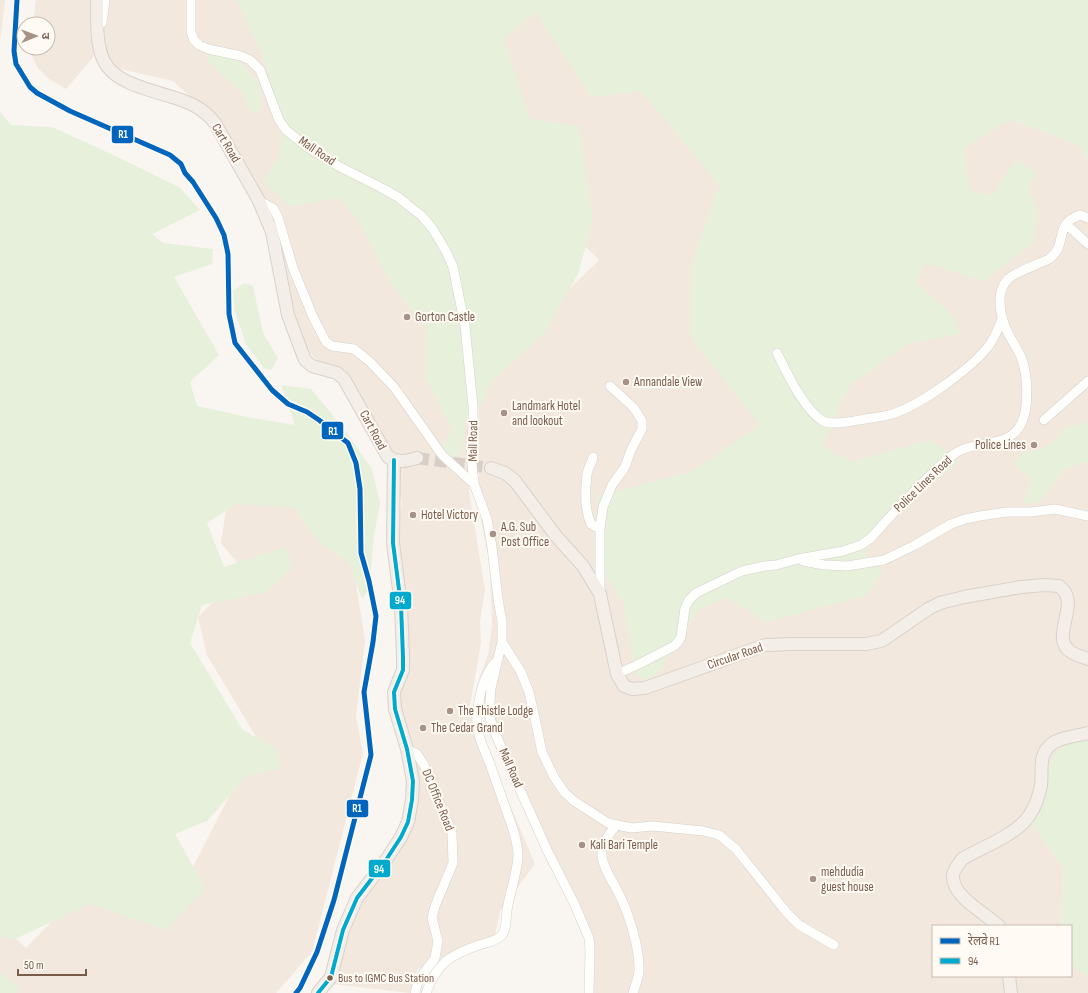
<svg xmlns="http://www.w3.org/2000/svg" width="1088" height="993" font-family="'Sofia Sans Condensed','Noto Sans Devanagari',sans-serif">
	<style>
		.residential { fill: #f2e8de }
		.green { fill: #e7f0db }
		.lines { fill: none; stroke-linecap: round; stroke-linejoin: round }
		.major-tunnel { stroke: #d9cfc7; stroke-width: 12; stroke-dasharray: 12 6; stroke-linecap: butt }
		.minor-casing { stroke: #d7d1cb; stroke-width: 10 }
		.major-casing { stroke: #dad1cc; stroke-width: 14 }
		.minor { stroke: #fefefd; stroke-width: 9 }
		.major { stroke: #f3eee8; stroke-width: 12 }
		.bus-1-casing { stroke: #fffaf3; stroke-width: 7 }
		.bus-1 { stroke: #00a9ce; stroke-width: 4 }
		.rail-1-casing { stroke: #fffaf3; stroke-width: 8 }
		.rail-1 { stroke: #0065bd; stroke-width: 5 }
		.poi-dot { fill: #a69286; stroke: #fffaf3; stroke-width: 1.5 }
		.bus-dot { fill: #7a5c4d; stroke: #fffaf3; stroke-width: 1.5 }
		.labels { text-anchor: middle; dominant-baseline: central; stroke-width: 4; stroke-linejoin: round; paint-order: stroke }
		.bus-label { font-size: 12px; fill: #7a5c4d; stroke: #fffaf3; text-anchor: start }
		.street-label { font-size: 13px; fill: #7a5c4d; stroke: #fffaf3 }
		.poi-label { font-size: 13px; fill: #7a5c4d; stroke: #fffaf3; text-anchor: start }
		.line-badge { stroke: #fffaf3; stroke-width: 1.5 }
		.badge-label { font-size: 11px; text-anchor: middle; font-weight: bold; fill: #fff }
	</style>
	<rect width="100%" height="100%" fill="#f9f5f0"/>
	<path class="residential" d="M 0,0 L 5,0 L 0,42 Z
		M 36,0 L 250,0 L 427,272 L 469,427 L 469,492 L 485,590 L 480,621 L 481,643 L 470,705 L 484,744 L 535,864 L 500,911 L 494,940 L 454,953 L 417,970 L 410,993 L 333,984 L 351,920 L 371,885 L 411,828 L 416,782 L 399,706 L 400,638 L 393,551 L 402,503 L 397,476 L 341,384 L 300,343 L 278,240 L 203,108 L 173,81 L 111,67 L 101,48 L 66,89 L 49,79 L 38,68 L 32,56 L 32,48 L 48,48 L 48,24 L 33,24 Z
		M 587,4 L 946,135 L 1011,119 L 1079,145 L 1088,161 L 1088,729 L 1029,820 L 1063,868 L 1061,926 L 933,926 L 933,976 L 1071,976 L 1071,965 L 1088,976 L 1088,993 L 593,993 L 595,960 L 590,934 L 548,864 L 536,832 L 500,758 L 478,703 L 479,679 L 488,655 L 492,625 L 490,566 L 481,519 L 478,460 L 479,423 L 476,369 L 501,355 L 599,260 L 490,154 L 481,15 Z
		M 230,484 L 349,504 L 357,591 L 365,640 L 356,716 L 363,753 L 312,952 L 276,993 L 0,993 L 0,924 L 26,948 L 91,881 L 193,867 L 258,740 L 207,655 L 198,617 L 244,571 L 221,543 Z"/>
	<path class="green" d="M 237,0 L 1088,0 L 1088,161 L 1079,145 L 1011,119 L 963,149 L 970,189 L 991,196 L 1016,160 L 1037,173 L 1028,188 L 1038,211 L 1034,243 L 983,281 L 926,263 L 915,282 L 952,314 L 960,334 L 909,343 L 849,386 L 822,446 L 851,462 L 929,440 L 960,461 L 894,515 L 865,553 L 882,571 L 868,595 L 767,622 L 726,597 L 698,611 L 658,672 L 645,681 L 635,674 L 623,601 L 594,559 L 597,496 L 691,472 L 760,425 L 690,337 L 691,265 L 719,185 L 641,91 L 591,97 L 535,12 L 504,39 L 530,119 L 579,126 L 593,220 L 578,274 L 543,335 L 492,381 L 481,404 L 465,421 L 463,446 L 457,461 L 442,449 L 452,429 L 425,376 L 426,328 L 391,284 L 360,223 L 339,198 L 290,206 L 263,182 L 279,156 L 282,125 L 265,62 Z
		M 219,51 L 244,65 L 259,84 L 263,105 L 255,114 L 249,109 L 242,93 L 207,61 L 209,56 Z
		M 0,112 L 11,125 L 52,127 L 109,153 L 179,187 L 200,210 L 152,234 L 163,243 L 213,249 L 212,264 L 174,277 L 219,355 L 190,382 L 197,406 L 247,417 L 295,425 L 281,385 L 311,389 L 344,429 L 372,469 L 380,503 L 374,535 L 369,589 L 362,599 L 348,562 L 319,542 L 293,507 L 236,504 L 207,523 L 224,567 L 285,547 L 293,567 L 266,592 L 202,605 L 190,643 L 242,729 L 278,750 L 280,769 L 247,776 L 207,821 L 175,834 L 206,889 L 166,930 L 90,904 L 13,940 L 0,934 Z
		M 244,283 L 253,286 L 263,333 L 278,358 L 271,370 L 264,368 L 246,344 L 235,312 L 233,291 Z
		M 1088,422 L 1088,461 L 1066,469 L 1038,503 L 1026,504 L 1022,502 L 1027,495 L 1030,478 L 1016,467 L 1015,461 L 1022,453 L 1042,449 L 1052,443 L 1067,427 Z
		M 1088,729 L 1088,976 L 1071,965 L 1071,926 L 1061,926 L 1063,868 L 1029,820 L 1054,753 Z
		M 0,972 L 20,987 L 17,993 L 0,993 Z"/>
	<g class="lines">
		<path class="major-tunnel" d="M 417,458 L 491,468"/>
		<g class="minor-casing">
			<path id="minor" d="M 191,0 L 191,32 L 194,40 L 199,45 L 208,49 L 241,56 L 250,60 L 260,70 L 279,120 L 286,130 L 307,147 L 340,167 L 378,186 L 398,197 L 409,206 L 422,216 L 432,228 L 446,251 L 453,267 L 465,326 L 473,406 L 473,426 L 471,454 L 474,484 L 487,519 L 492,547 L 498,599 L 502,622 L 502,642 L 491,688 L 489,715 L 495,733 L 508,763 L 548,852 L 574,903 L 589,938 L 590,949 L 589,993
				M 102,23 L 105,0
				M 259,201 L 273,208 L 278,217 L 293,268 L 313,317 L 326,342 L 332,346 L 354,349 L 369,361 L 394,387 L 442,455 L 474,484
				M 1066,224 L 1088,244
				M 777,353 C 787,373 804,410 823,421 C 830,425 851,422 859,420 C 870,418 882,417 892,414 C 919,406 969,370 987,348 C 994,340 998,329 1002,319
				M 1044,420 L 1088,381
				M 593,457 C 592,464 587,469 587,475 C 585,491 584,509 591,524 L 596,527 L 600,524
				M 803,561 L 824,565 L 847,566 L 884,560 L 915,545 L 951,524 L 965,519 L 980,516 L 1007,512 L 1031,512 L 1055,509 L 1088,516
				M 600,594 L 600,529 L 603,507 L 612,485 L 625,467 L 631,450 L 642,429 L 642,421 L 634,408 L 610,386
				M 502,642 L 521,672 L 529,692 L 534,714 L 542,752 L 554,777 L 565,793 L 574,801 L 608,823 L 631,828 L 653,826 L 703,831 L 719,835 L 736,849 L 787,913 L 799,925 L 834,945
				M 617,674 L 637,665 L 674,646 L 678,642 L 681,637 L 685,608 L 689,600 L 696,593 L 742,571 L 765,566 L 776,565 L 798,559 L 843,551 L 861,545 L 871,538 C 892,514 914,490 938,468 C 944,462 951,455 959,451 C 980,440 1011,448 1022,422 C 1029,405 1028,374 1021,357 C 1017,348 1012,341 1008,333 C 1000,317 995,292 1008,279 C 1015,272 1039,264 1049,259 C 1064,248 1058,236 1066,224 C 1069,220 1075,217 1080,215 L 1088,218
				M 407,749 L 417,754 L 424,765 L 452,833 L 453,863 L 435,906 L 432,918 L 438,941 L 435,958 L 418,981 L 415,993
				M 616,825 C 610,833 601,844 602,855 C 602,866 613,882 618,892 C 629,913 640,949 639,972 C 638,979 635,986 633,993
				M 426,993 C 437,963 450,955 479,945 C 486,943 496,941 501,936 C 507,930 506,917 507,910 C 510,892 517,874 518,856 C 518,842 513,828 508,815 C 502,798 496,781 490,764 C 485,751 478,738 477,724 C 476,713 479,702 481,691 C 484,681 488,669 496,662"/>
		</g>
		<g class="major-casing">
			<path id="major" d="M 97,0 C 96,69 102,77 169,96 C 189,102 202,107 215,123 L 259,201 L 272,232 L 288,315 L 303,355 L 305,360 L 312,366 L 337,373 L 344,379 L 388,457 C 398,463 407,461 417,458
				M 491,468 L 505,473 L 515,481 L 556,536 L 583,566 L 600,594 L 617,674 L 624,686 L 632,689 L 645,688 L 765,645 L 792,644 L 866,644 L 881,641 L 886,638 L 928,609 L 940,603 L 964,597 L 1021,587 L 1045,585 L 1059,586 C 1083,603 1048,637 1071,652 C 1075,655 1083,657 1088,659
				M 999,926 C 986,914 951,896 953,875 C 954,869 959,864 962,859 C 982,847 1015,836 1029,816 C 1035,807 1039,797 1041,785 C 1043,770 1037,754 1053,743 C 1062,737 1077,736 1088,733
				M 1009,976 L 1011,993
				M 318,993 L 331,977 L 343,930 L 357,898 L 386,860 L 401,837 L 408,822 L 412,800 L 413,781 L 407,749 L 395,709 L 394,692 L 403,670 L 403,657 L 401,605 L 393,543 L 394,460"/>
		</g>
		<use href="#minor" class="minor"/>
		<use href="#major" class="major"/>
		<g class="bus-1-casing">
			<path id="bus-1" d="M 318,993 L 331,977 L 343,930 L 357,898 L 386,860 L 401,837 L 408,822 L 412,800 L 413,781 L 407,749 L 395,709 L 394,692 L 403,670 L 403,657 L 401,605 L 393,543 L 394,460"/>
		</g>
		<use href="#bus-1" class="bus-1"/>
		<g class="rail-1-casing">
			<path id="rail-1" d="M 17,0 L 14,51 L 16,64 L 30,87 L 37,93 L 70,111 L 170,155 L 181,164 L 185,173 L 193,182 L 216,218 L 224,235 L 228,254 L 229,314 L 235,343 L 272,390 L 288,404 L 307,412 L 319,420 L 348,443 L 356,463 L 360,489 L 361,553 L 369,581 L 376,616 L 373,642 L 364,692 L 371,755 L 334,900 L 317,952 L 300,988 L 296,993"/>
		</g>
		<use href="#rail-1" class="rail-1"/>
	</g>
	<g class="poi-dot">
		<circle cx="407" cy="317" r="4"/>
		<circle cx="626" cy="382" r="4"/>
		<circle cx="504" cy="413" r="4"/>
		<circle cx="1034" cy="445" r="4"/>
		<circle cx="413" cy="515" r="4"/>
		<circle cx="493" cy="534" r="4"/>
		<circle cx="450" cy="711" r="4"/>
		<circle cx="423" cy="728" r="4"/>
		<circle cx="582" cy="845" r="4"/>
		<circle cx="813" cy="879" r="4"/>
	</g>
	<circle class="bus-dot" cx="330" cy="978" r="3.5"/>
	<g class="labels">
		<g class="bus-label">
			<text x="338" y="978">Bus to IGMC Bus Station</text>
		</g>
		<g class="street-label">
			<text transform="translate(226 143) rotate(59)">Cart Road</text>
			<text transform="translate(317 151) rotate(34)">Mall Road</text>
			<text transform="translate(373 430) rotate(62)">Cart Road</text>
			<text transform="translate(473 441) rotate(-89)">Mall Road</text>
			<text transform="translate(923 484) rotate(-44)">Police Lines Road</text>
			<text transform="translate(735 656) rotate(-19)">Circular Road</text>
			<text transform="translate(511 768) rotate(66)">Mall Road</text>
			<text transform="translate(438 800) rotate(68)">DC Office Road</text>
		</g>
		<g class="poi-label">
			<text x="415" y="317">Gorton Castle</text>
			<text x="634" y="382">Annandale View</text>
			<text x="512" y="406">Landmark Hotel<tspan x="512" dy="15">and lookout</tspan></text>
			<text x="1026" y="445" text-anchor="end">Police Lines</text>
			<text x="421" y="515">Hotel Victory</text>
			<text x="501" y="527">A.G. Sub<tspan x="501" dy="15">Post Office</tspan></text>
			<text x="458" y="711">The Thistle Lodge</text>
			<text x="431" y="728">The Cedar Grand</text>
			<text x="590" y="845">Kali Bari Temple</text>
			<text x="821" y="872">mehdudia<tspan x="821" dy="15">guest house</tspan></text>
		</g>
	</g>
	<g class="line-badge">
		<rect x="111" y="125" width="23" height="19" rx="4" fill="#0065bd"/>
		<rect x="321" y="421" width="23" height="19" rx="4" fill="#0065bd"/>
		<rect x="389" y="591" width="23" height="19" rx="4" fill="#00a9ce"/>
		<rect x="346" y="799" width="23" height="19" rx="4" fill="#0065bd"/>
		<rect x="368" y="859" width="23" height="19" rx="4" fill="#00a9ce"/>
	</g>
	<g class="badge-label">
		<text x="123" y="138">R1</text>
		<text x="333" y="435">R1</text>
		<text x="400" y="604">94</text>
		<text x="357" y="812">R1</text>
		<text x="379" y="873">94</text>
	</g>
	<rect x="932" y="925" width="140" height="52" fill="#fffaf3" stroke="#cabbb1"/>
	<rect x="940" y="938" width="20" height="6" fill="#0065bd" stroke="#cabbb1"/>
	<text x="968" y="945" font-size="12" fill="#7a5c4d">रेलवे R1</text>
	<rect x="940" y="958" width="20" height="6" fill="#00a9ce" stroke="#cabbb1"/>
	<text x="968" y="965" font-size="12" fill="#7a5c4d">94</text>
	<g transform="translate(36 36) rotate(89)"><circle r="19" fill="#fffaf3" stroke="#cabbb1"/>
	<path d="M0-3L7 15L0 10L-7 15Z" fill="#a69286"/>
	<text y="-6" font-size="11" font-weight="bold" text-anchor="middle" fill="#7a5c4d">उ</text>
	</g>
	<path d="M18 969v6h68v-6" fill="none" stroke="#7a5c4d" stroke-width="2"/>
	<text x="24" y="969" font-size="12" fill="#7a5c4d" stroke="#fffaf3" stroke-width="3" paint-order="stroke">50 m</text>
</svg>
